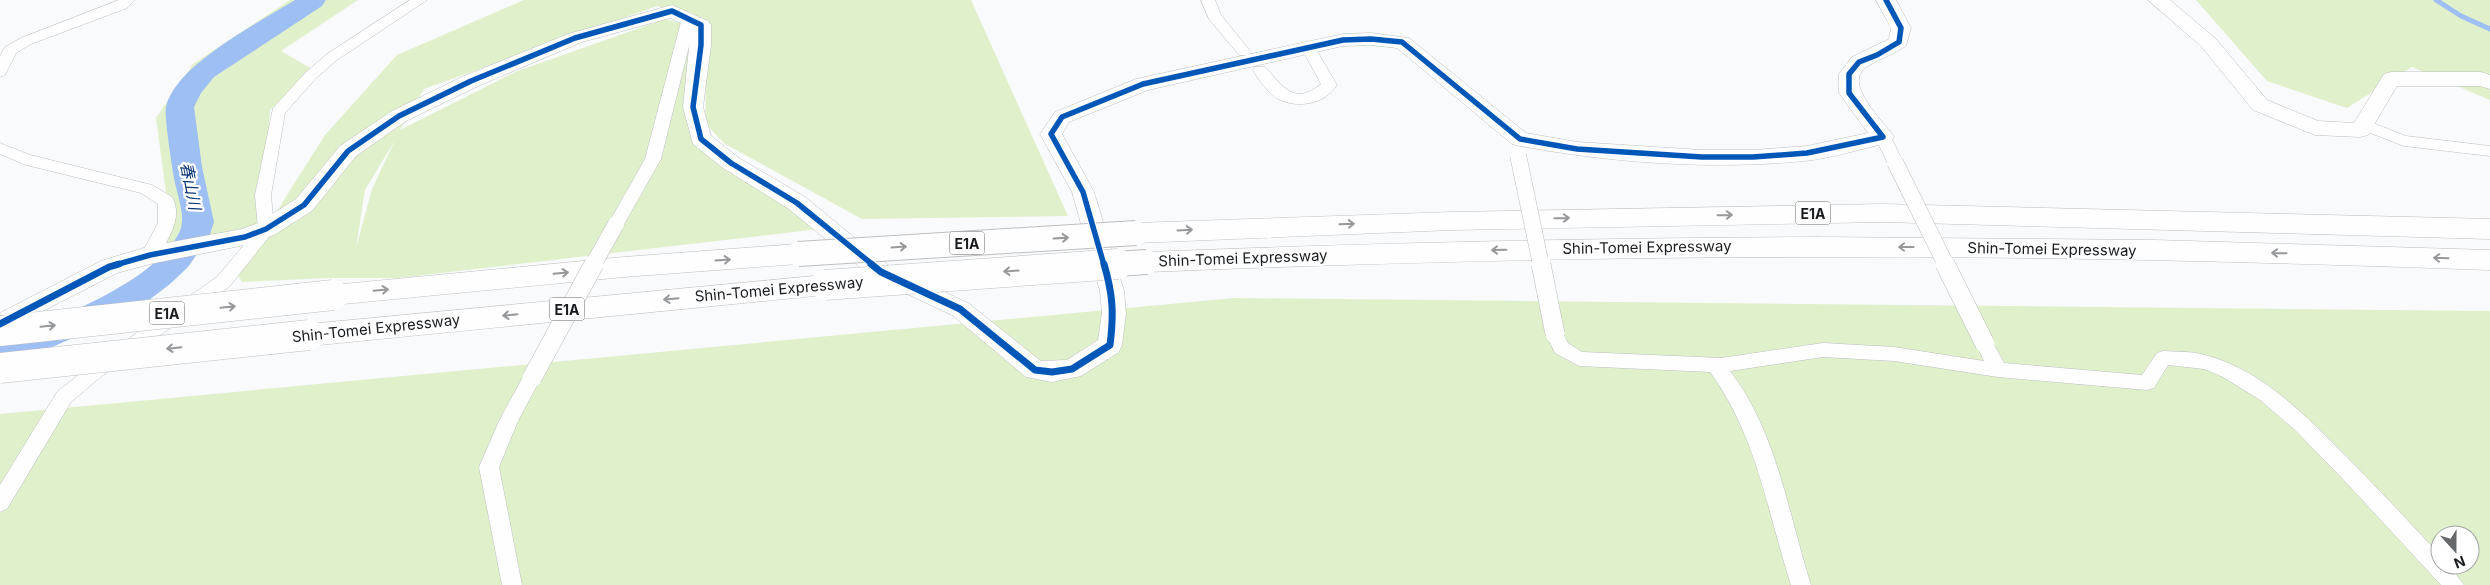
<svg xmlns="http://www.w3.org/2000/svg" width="2490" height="585" font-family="Inter,'Noto Sans JP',sans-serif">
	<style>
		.green { fill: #e0f0cb; fill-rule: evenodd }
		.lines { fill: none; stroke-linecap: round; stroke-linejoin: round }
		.stream { stroke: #9ebff3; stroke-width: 5 }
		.river { fill: #9ebff3; fill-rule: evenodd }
		.street-casing { stroke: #bdbfc1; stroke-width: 1 }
		.secondary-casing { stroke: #bdbfc1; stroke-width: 1 }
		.highway-casing { stroke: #bdbfc1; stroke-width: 1 }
		.street { fill: #fefeff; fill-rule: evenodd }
		.secondary { fill: #fefeff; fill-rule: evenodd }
		.highway { fill: #fefeff; fill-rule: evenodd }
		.street-bridge-far1-casing { stroke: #bdbfc1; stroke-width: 17; stroke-linecap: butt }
		.street-bridge-casing { stroke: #bdbfc1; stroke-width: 20; stroke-linecap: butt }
		.highway-bridge-far1-casing { stroke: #bdbfc1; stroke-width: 26; stroke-linecap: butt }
		.highway-bridge-casing { stroke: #bdbfc1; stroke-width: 31; stroke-linecap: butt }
		.street-bridge-far1 { stroke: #fefeff; stroke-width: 16 }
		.street-bridge { stroke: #fefeff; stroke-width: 19 }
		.highway-bridge-far1 { stroke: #fefeff; stroke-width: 24 }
		.highway-bridge { stroke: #fefeff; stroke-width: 30 }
		.cycleway-far1-casing { stroke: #fff; stroke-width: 8 }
		.cycleway-casing { stroke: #fff; stroke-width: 10 }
		.cycleway-far1 { stroke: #0057b8; stroke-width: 5.5 }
		.cycleway { stroke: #0057b8; stroke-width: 7 }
		.oneway { stroke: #97989a }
		.labels { text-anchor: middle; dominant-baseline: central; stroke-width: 4.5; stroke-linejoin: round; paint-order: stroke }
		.shield { fill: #fff; stroke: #5e6062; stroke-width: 1 }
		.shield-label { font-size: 14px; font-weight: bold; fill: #191c1f }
		.street-label { font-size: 15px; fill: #191c1f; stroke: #fff }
		.water-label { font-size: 16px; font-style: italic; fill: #083474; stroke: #fff }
	</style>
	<rect width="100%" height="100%" fill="#f8fafc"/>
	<path class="green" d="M 290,0 L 358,0 L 281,51 L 312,69 L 270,110 L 261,228 L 157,254 L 169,215 L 156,118 L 193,64 Z
		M 524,0 L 971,0 L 1068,216 L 862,219 L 725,144 L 705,123 L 708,24 L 657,6 L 424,89 L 400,130 L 515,72 L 665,19 L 688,25 L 694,95 L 688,129 L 705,153 L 819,229 L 398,278 L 329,278 L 242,282 L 237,274 L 325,135 L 397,55 ZM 395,140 L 372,189 L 356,248 L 365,190 Z
		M 2196,0 L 2490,0 L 2490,100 L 2412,67 L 2347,108 L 2267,81 Z
		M 1234,298 L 2490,311 L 2490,585 L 0,585 L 0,414 ZM 2440,535 L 2470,535 L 2470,565 L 2440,565 Z"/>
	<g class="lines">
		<path class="stream" d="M 2436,0 L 2461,16 L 2490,29"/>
		<path class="river" d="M 295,0 L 326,0 L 322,6 L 214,77 L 201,93 L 194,107 L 202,167 L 214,222 L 209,237 L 188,267 L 170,284 L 136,310 L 0,370 L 0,342 C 52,319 151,286 179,233 C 187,218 177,195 174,178 C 172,166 164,117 166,107 C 175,65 260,22 295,0 Z"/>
		<g class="street-casing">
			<path id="street" d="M 119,0 L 135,0 L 127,8 L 31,44 L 16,53 L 5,75 L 0,77 L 0,56 L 5,47 L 21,38 Z
				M 410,0 L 427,0 L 337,60 L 316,78 L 285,113 L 271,195 L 274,229 L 272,233 L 229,287 L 103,375 L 71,402 L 7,509 L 0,512 L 0,485 L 57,392 L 91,365 L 217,277 L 258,228 L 255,195 L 273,108 L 306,72 L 327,54 Z
				M 1201,0 L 1215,0 L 1221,15 L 1251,52 L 1249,55 L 1239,55 L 1209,19 Z
				M 689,14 L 696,18 L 661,159 L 622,228 L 616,230 L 610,228 L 608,224 L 645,159 L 682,18 Z
				M 1308,42 L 1313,44 L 1337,85 C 1325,104 1298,109 1278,99 C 1269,94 1258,79 1253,70 L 1255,67 L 1265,67 C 1284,87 1294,106 1321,84 L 1301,47 Z
				M 2363,119 L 2406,136 L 2490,146 L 2490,156 L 2404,146 L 2357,128 L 2355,124 L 2357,120 Z
				M 1883,132 L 1889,133 L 1891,137 L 1903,162 L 1901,166 L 1889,166 L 1887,162 L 1875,137 L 1877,133 Z
				M 0,143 L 30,155 L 152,185 L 172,197 C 184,218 167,241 156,259 L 150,261 L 144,259 L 141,255 L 158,223 L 158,204 L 141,193 L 26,165 L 0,154 Z
				M 1555,327 L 1561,329 L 1568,343 L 1582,352 L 1721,358 L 1823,343 L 1894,347 L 1984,361 L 1976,344 L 1979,339 L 1985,337 L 1991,339 L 2004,363 L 2142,375 L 2157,353 L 2163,351 C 2177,352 2191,351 2205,355 C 2262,370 2305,415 2346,456 C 2376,487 2406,518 2435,550 L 2440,555 L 2440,565 L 2449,565 L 2464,585 L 2441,585 L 2341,477 L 2294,429 L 2260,400 L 2223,377 L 2204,369 L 2168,365 L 2154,388 L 2147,390 L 1998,377 L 1894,361 L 1823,357 L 1730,371 C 1777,432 1788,513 1811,585 L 1791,585 C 1767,511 1757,436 1710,372 L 1579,366 L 1555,353 L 1546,334 L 1549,329 Z
				M 532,371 L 539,373 L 541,378 L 518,421 L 499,467 L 522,585 L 502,585 L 479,467 L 500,419 L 525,373 Z"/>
		</g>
		<g class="secondary-casing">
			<path id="secondary" d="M 1876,0 L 1896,0 L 1911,28 L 1906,46 C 1894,54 1880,59 1868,66 C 1840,82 1884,121 1894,137 L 1891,142 L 1883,144 C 1857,150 1831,158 1805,161 C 1710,170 1613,163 1520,146 L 1512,144 L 1397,48 L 1371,45 L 1343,46 L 1148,90 L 1069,122 L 1062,134 L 1094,192 L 1124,291 L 1126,313 L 1122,345 L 1119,352 L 1081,376 L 1052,382 L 1026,377 L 952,315 L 873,278 L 789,209 L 723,168 L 693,144 L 683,107 L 691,28 L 670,18 L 582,42 L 478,86 L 406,121 L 356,156 L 312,211 L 274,235 L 245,245 L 150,264 L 117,273 L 0,333 L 0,313 L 101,261 L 150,246 L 242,229 L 258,223 L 296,199 L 340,146 L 392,111 L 464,76 L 568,34 L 672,5 L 708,21 L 711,25 L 711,45 L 703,107 L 711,136 L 739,158 L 805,197 L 889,266 L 968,303 L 1041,361 L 1067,360 L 1098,340 L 1102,313 L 1100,291 L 1072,192 L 1040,134 L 1055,112 L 1136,79 L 1343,34 L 1371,33 L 1409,38 L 1526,133 L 1577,142 L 1702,150 L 1753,150 L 1807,146 L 1868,133 L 1839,93 L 1839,74 L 1852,57 L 1889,39 L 1891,28 Z
				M 2148,0 L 2170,0 L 2215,38 L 2267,100 L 2318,121 L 2354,123 L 2384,74 L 2391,72 L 2481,72 L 2490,75 L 2490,89 L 2480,86 L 2397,86 L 2368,135 L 2360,137 L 2315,135 L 2253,110 L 2201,46 Z"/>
		</g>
		<g class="highway-casing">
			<path id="highway" d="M 1883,204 L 2490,219 L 2490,239 L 1883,222 L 1452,230 L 1136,243 L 1127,240 L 1123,233 L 1127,226 L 1136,223 L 1452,212 Z
				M 1818,237 L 2154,240 L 2490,250 L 2490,270 C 2265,262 2040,256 1815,257 C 1592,257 1370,263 1147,272 L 1137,269 L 1134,262 L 1137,255 L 1147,252 C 1371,243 1595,238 1818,237 Z
				M 798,244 L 807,247 L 811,254 L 807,261 L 798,264 L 624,277 L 333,305 L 323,302 L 319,295 L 323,288 L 333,285 L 624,257 Z
				M 825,275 L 835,278 L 839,285 L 835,292 L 825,295 L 309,346 L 299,343 L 295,335 L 299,327 L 309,324 Z"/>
		</g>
		<use href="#street" class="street"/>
		<use href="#secondary" class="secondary"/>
		<use href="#highway" class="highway"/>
		<g class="street-bridge-far1-casing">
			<path id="street-bridge-far1" d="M 1518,155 L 1541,265
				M 1895,162 L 1946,265
				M 593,265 L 616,224"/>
		</g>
		<g class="street-bridge-casing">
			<path id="street-bridge" d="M 1541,264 L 1555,334
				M 1945,264 L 1985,344
				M 532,378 L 594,264"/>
		</g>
		<g class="highway-bridge-far1-casing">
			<path id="highway-bridge-far1" d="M 798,254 L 1136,233
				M 1101,265 L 1147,262"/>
		</g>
		<g class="highway-bridge-casing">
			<path id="highway-bridge" d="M 825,285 L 1118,264
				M 0,331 L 333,295
				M 0,368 L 309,335"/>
		</g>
		<use href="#street-bridge-far1" class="street-bridge-far1"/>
		<use href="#street-bridge" class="street-bridge"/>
		<use href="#highway-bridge-far1" class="highway-bridge-far1"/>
		<use href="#highway-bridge" class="highway-bridge"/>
		<g class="cycleway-far1-casing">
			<path id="cycleway-far1" d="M 115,265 L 150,255 L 245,237 L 266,229 L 304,205 L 348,151 L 399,116 L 471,81 L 575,38 L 672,11 L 701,25 L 701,45 L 693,107 L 701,139 L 731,163 L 797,203 L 873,265
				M 1104,265 L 1083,192 L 1051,134 L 1062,117 L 1143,84 L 1343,40 L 1371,39 L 1402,42 L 1520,139 L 1577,149 L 1702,157 L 1753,157 L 1807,153 L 1883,137 L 1849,93 L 1849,74 L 1859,62 L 1877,55 L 1899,42 L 1901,28 L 1886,0"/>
		</g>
		<g class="cycleway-casing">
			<path id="cycleway" d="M 871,264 L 881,272 L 960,309 L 1035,370 L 1052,372 L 1072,369 L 1110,345 C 1114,313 1113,295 1104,264
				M 0,324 L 109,267 L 119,264"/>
		</g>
		<use href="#cycleway-far1" class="cycleway-far1"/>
		<use href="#cycleway" class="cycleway"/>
	</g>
	<defs><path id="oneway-shaft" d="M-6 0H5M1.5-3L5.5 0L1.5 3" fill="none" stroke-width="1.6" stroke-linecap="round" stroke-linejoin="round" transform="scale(1.25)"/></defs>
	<g class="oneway">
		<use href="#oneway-shaft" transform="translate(1725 215) rotate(-1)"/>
		<use href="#oneway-shaft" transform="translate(1562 218) rotate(-1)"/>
		<use href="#oneway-shaft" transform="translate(1347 224) rotate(-2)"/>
		<use href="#oneway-shaft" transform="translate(1185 230) rotate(-3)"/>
		<use href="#oneway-shaft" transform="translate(1061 238) rotate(-3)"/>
		<use href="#oneway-shaft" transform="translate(899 247) rotate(-4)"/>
		<use href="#oneway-shaft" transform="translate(1906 247) rotate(-180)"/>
		<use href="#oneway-shaft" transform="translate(1499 250) rotate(179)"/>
		<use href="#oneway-shaft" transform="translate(2279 253) rotate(-179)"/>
		<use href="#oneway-shaft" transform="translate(2441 258) rotate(-178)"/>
		<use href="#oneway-shaft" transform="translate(723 260) rotate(-4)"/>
		<use href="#oneway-shaft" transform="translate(1011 271) rotate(176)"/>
		<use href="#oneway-shaft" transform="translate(561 273) rotate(-5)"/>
		<use href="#oneway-shaft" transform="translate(381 290) rotate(-5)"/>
		<use href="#oneway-shaft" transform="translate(671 299) rotate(175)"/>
		<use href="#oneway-shaft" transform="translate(228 307) rotate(-6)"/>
		<use href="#oneway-shaft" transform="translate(510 315) rotate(174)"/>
		<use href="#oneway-shaft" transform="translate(48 326) rotate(-6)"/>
		<use href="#oneway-shaft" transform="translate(174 348) rotate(174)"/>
	</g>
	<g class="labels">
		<g class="shield">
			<rect x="1795.5" y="201.5" width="35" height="23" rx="4"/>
			<rect x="949.5" y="231.5" width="35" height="23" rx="4"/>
			<rect x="549.5" y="297.5" width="35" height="23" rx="4"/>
			<rect x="149.5" y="301.5" width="35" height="23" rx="4"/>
		</g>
		<g class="shield-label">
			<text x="1813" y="213">E1A</text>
			<text x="967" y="243">E1A</text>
			<text x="567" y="309">E1A</text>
			<text x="167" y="313">E1A</text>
		</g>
		<g class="street-label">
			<text transform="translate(1647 247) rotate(-1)">Shin-Tomei Expressway</text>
			<text transform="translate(2052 249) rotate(1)">Shin-Tomei Expressway</text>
			<text transform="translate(1243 258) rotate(-2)">Shin-Tomei Expressway</text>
			<text transform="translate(779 289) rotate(-5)">Shin-Tomei Expressway</text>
			<text transform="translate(376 328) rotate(-6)">Shin-Tomei Expressway</text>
		</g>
		<g class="water-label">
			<text transform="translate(191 186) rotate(79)">春山川</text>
		</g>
	</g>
	<g transform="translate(2455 550) rotate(159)"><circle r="24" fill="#ffffff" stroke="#a3a4a5"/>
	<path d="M0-4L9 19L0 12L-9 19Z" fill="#676a6c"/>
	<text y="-8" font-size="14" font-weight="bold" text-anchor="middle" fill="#191c1f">N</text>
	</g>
</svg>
